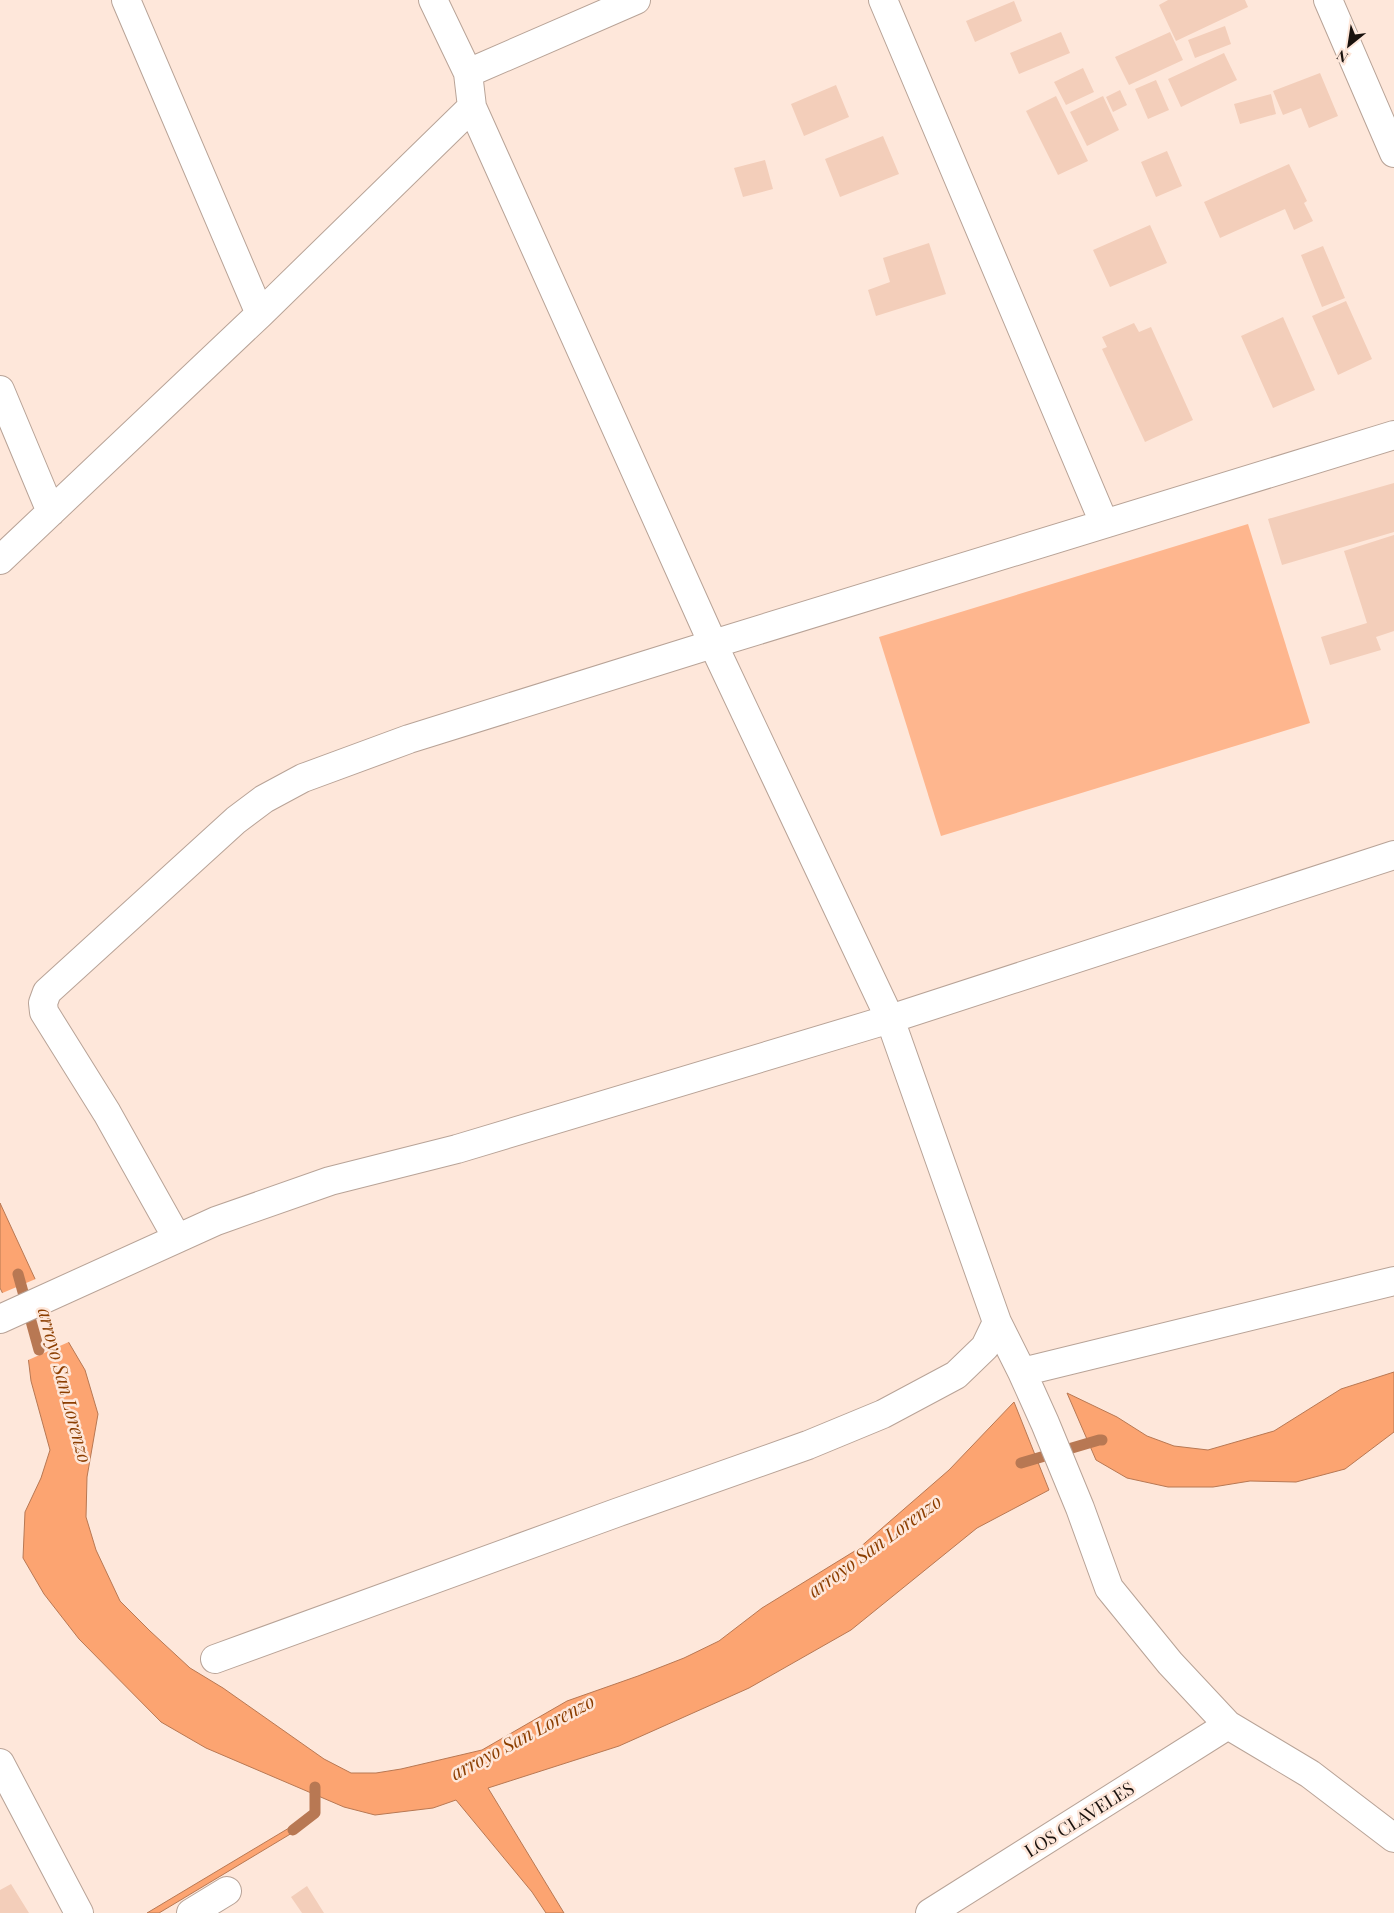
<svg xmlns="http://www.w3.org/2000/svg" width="1394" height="1913" font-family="'Playfair Display',serif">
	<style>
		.green { fill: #feb68e }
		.water { fill: #fca471; stroke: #b87853 }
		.pier { fill: #fee7da }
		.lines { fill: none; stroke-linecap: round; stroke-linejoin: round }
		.stream { stroke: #b87853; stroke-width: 11 }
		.building { fill: #f3ceba }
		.minor-casing { stroke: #b8a397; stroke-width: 30 }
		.minor { stroke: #fff; stroke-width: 28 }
		.labels { text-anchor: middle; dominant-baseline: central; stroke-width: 5; stroke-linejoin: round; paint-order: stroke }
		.street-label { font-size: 18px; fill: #19120e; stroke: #fee7da }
		.water-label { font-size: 19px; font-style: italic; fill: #8c3e00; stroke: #fee7da }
	</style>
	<rect width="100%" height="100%" fill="#fee7da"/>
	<path class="green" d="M 1248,524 L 1310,723 L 941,836 L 879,637 Z"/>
	<path class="water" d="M 0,1203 L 36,1281 L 4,1296 L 0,1288 Z
		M 59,1326 L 85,1370 L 98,1414 L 87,1477 L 86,1517 L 96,1550 L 120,1601 L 150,1631 L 190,1668 L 223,1688 L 324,1759 L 351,1773 L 376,1773 L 401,1769 L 482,1750 L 567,1701 L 638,1676 L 684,1658 L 719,1641 L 762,1608 L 858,1549 L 949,1470 L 1014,1402 L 1049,1490 L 977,1528 L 851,1630 L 749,1688 L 619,1746 L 488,1788 L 564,1913 L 546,1913 L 532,1892 L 456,1800 L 433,1808 L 375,1815 L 344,1807 L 206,1748 L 161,1722 L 79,1639 L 44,1594 L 23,1558 L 25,1512 L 41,1478 L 50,1450 L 31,1381 L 26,1340 Z
		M 1394,1372 L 1394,1432 L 1345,1469 L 1296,1482 L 1250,1481 L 1213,1487 L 1168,1487 L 1127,1478 L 1096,1460 L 1067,1393 L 1117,1417 L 1147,1436 L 1174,1446 L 1208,1450 L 1274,1431 L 1341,1389 Z
		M 304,1819 L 307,1824 L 159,1913 L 147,1913 Z"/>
	<path class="pier" d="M 38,1278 L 38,1283 L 5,1298 L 3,1298 L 0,1294 Z
		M 60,1324 L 71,1341 L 26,1361 L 24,1338 Z"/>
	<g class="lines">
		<path class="stream" d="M 18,1274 L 39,1350
			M 1021,1463 L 1099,1440 L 1102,1440
			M 293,1830 L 315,1813 L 315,1787"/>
	</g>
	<path class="building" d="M 1168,0 L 1245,0 L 1248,7 L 1176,41 L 1159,5 Z
		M 1014,1 L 1022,21 L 975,42 L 966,21 Z
		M 1225,26 L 1231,44 L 1195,58 L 1188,40 Z
		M 1061,32 L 1070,53 L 1019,74 L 1010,53 Z
		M 1170,32 L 1183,60 L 1129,85 L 1115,57 Z
		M 1224,53 L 1237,80 L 1181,107 L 1168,79 Z
		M 1083,68 L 1094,92 L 1066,105 L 1054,82 Z
		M 1320,73 L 1338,116 L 1309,128 L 1301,108 L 1283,115 L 1273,91 Z
		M 1156,80 L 1169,110 L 1148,119 L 1135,89 Z
		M 836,85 L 849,117 L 804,136 L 791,104 Z
		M 1120,90 L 1127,105 L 1113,112 L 1106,97 Z
		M 1271,94 L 1276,114 L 1240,124 L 1234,104 Z
		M 1056,96 L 1088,161 L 1058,175 L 1026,111 Z
		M 1103,96 L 1119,130 L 1087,146 L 1070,112 Z
		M 883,136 L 899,174 L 840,197 L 825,159 Z
		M 1167,151 L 1182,186 L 1156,197 L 1141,162 Z
		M 765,160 L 773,189 L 743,197 L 734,168 Z
		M 1289,164 L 1307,201 L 1304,203 L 1313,221 L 1294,230 L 1285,209 L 1220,238 L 1204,202 Z
		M 1150,225 L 1167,263 L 1110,287 L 1093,250 Z
		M 929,243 L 946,294 L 876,316 L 868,290 L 890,282 L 883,258 Z
		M 1323,246 L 1345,298 L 1322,307 L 1301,255 Z
		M 1346,301 L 1372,359 L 1338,375 L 1312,316 Z
		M 1283,317 L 1315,390 L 1273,408 L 1241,336 Z
		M 1134,323 L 1139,332 L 1151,327 L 1193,420 L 1145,442 L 1102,349 L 1107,347 L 1102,337 Z
		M 1394,483 L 1394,532 L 1282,565 L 1268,519 Z
		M 1394,535 L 1394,631 L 1376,637 L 1381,650 L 1330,665 L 1321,637 L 1367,623 L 1344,551 Z
		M 11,1884 L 29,1913 L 0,1913 L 0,1890 Z
		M 307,1886 L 324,1913 L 302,1913 L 291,1897 Z"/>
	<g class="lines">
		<g class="minor-casing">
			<path id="minor" d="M 126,0 L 260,314
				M 433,0 L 468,73 L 472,107 L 713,644 L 890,1019 L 997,1322 L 1022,1372 L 1045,1423 L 1080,1508 L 1109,1588 L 1170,1663 L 1228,1725 L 1310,1774 L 1394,1838
				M 883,0 L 1104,523
				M 1328,0 L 1394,153
				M 468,73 L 636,0
				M 0,390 L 51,512
				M 0,560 L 260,314 L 472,107
				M 177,1238 L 107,1113 L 44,1012 L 43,1003 L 47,992 L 236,820 L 264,799 L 303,778 L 409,739 L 713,644 L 1394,435
				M 0,1319 L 216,1221 L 330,1181 L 457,1149 L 890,1019 L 1394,855
				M 1022,1372 L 1394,1281
				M 215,1659 L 616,1513 L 808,1445 L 883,1414 L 956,1375 L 985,1347 L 997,1322
				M 0,1763 L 79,1913
				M 191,1913 L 227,1891
				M 930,1913 L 1228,1725"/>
		</g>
		<use href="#minor" class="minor"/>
	</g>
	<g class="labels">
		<g class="street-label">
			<text transform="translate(1079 1819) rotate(-32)">LOS CLAVELES</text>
		</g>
		<g class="water-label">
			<text transform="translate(66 1385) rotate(75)">arroyo San Lorenzo</text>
			<text transform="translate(874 1545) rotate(-36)">arroyo San Lorenzo</text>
			<text transform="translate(522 1736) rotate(-28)">arroyo San Lorenzo</text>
		</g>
	</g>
	<g transform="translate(1349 45) rotate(210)" stroke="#fee7da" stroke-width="4" paint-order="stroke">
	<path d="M0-4L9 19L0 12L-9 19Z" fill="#19120e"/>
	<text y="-8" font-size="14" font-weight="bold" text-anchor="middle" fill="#19120e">N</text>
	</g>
</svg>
